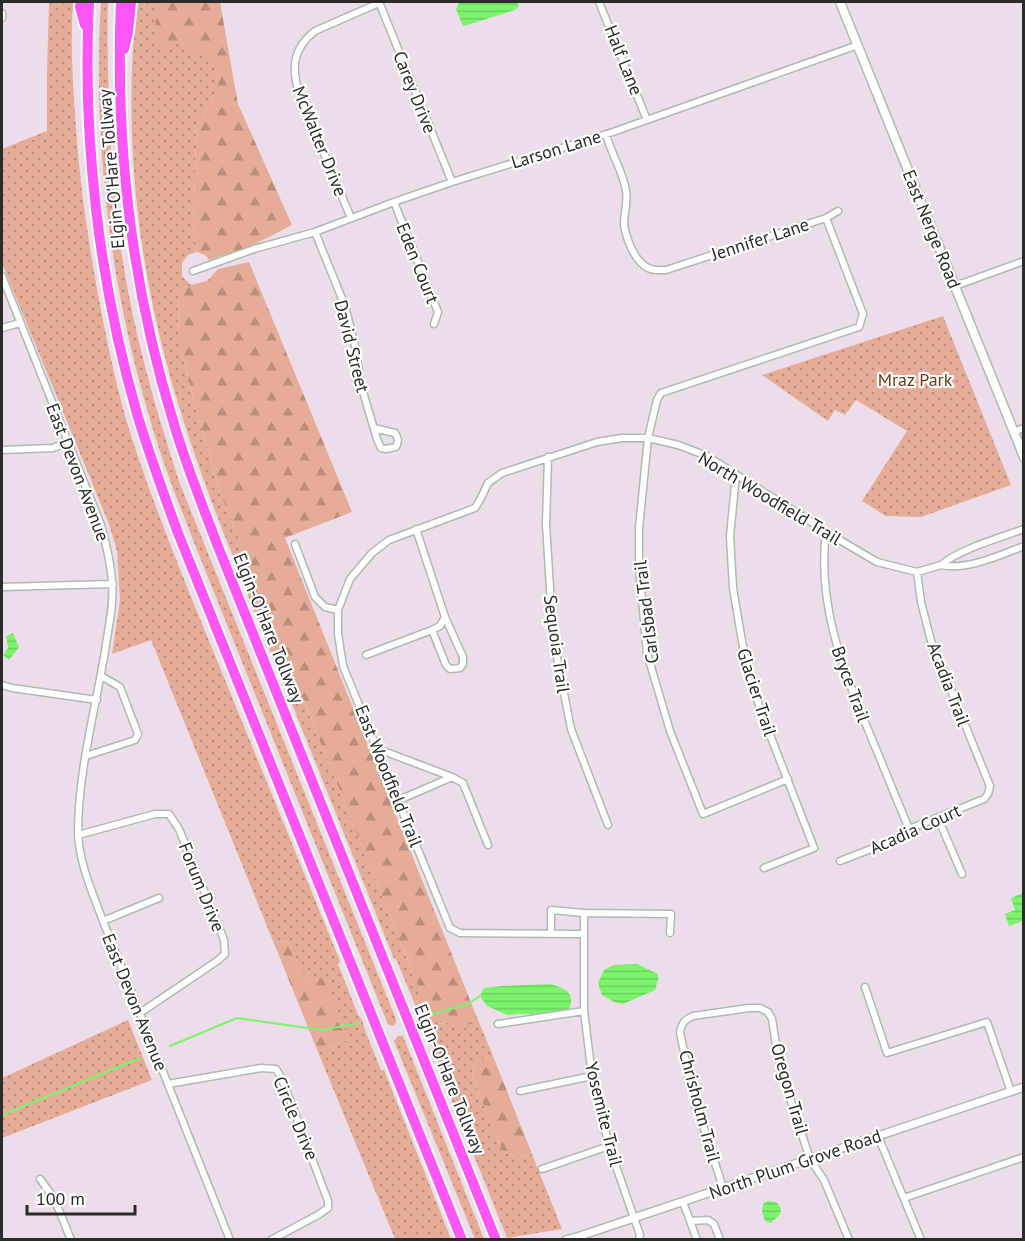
<svg xmlns="http://www.w3.org/2000/svg" width="1025" height="1241" font-family="'PT Sans',sans-serif">
	<style>
		.green { fill: url(#green-dots) }
		.forest { fill: url(#forest-firs) }
		.water { fill: url(#water-rules) }
		.lines { fill: none; stroke-linecap: round; stroke-linejoin: round }
		.stream { stroke: #7df26d; stroke-width: 2 }
		.minor-casing { stroke: #adbbb4; stroke-width: 9 }
		.tertiary-casing { stroke: #adbbb4; stroke-width: 10 }
		.secondary-casing { stroke: #adbbb4; stroke-width: 11 }
		.motorway-casing { stroke: #fff; stroke-width: 14 }
		.minor { stroke: #fff; stroke-width: 6 }
		.tertiary { stroke: #fff; stroke-width: 7 }
		.secondary { stroke: #fff; stroke-width: 8 }
		.motorway { stroke: #ff56f7; stroke-width: 10 }
		.labels { text-anchor: middle; dominant-baseline: central; stroke-width: 4.5; stroke-linejoin: round; paint-order: stroke }
		.street-label { font-size: 18px; fill: #2b2b2b; stroke: #fff }
		.park-label { font-size: 18px; fill: #6b3a18; stroke: #fff }
	</style>
	<defs>
		<pattern id="green-dots" width="8" height="8" patternUnits="userSpaceOnUse" patternTransform="scale(1.5)"><rect width="8" height="8" fill="#e5ad98"/><path d="M2 2h.1M6 6h.1" fill="none" stroke="#ba8d7c" stroke-width="1.8" stroke-linecap="round"/></pattern>
		<pattern id="forest-firs" width="22" height="20" patternUnits="userSpaceOnUse" patternTransform="scale(1.5)"><rect width="22" height="20" fill="#e5ad98"/><path d="M5 1l3.5 6h-7zM16 11l3.5 6h-7z" fill="#ba8d7c"/></pattern>
		<pattern id="water-rules" width="6" height="5" patternUnits="userSpaceOnUse" patternTransform="scale(1.5)"><rect width="6" height="5" fill="#7df26d"/><path d="M0 2.5h6" fill="none" stroke="#6cd05f"/></pattern>
	</defs>
	<rect width="100%" height="100%" fill="#edddea"/>
	<path class="green" d="M 49,2 L 73,2 C 70,44 73,87 76,129 C 80,188 89,246 100,305 C 107,342 115,380 125,416 C 143,476 166,534 189,592 L 340,961 L 338,964 L 358,1015 L 362,1020 L 366,1033 L 381,1070 L 384,1070 L 451,1239 L 395,1239 L 318,1052 L 349,1039 L 309,979 L 299,972 L 296,959 L 288,942 L 273,941 L 151,640 L 112,654 L 120,600 L 117,551 L 109,524 L 2,263 L 2,149 L 47,131 L 47,73 Z
		M 101,2 L 108,2 C 107,35 108,68 109,102 C 110,135 111,168 115,201 C 124,298 150,393 180,484 L 396,1019 L 396,1023 L 393,1026 L 389,1025 L 387,1022 L 195,545 C 182,511 168,477 157,442 C 112,301 92,150 101,2 Z
		M 137,2 L 159,2 L 154,40 L 181,43 L 214,63 L 219,87 L 197,123 L 193,223 L 197,252 L 188,255 L 182,263 L 182,276 L 191,285 L 178,290 L 179,342 L 196,409 L 220,492 L 420,991 L 416,1007 L 396,959 L 394,959 C 353,856 312,753 270,650 C 240,574 208,498 183,419 C 140,286 121,141 137,2 Z
		M 943,316 L 1011,485 L 921,517 L 886,516 L 862,501 L 907,431 L 856,400 L 845,415 L 835,410 L 828,421 L 762,375 Z
		M 476,1015 L 493,1056 C 478,1061 473,1059 472,1077 L 503,1152 L 520,1158 L 532,1154 L 562,1229 L 507,1238 L 444,1081 L 445,1080 L 424,1026 L 451,1022 L 456,1029 L 467,1027 Z
		M 128,1020 L 152,1080 L 2,1138 L 2,1078 Z
		M 398,1036 L 403,1036 L 484,1239 L 475,1239 L 394,1041 Z"/>
	<path class="forest" d="M 159,2 L 220,2 L 238,104 L 292,225 L 251,246 L 209,260 L 205,255 L 197,252 L 193,223 L 197,123 L 219,87 L 213,63 L 181,43 L 167,47 L 153,40 Z
		M 249,262 L 352,512 L 285,538 L 476,1015 L 467,1027 L 460,1031 L 456,1029 L 451,1022 L 424,1026 C 414,1012 416,1006 420,991 L 220,492 L 196,409 L 179,342 L 178,290 L 191,285 L 207,281 L 218,269 Z
		M 273,941 L 288,942 L 296,959 L 299,972 L 309,979 L 325,978 L 349,1039 L 318,1052 Z
		M 493,1056 L 532,1154 L 520,1158 L 503,1152 L 472,1077 C 473,1059 478,1061 493,1056 Z"/>
	<path class="water" d="M 459,2 L 517,2 L 519,6 L 515,10 L 464,26 L 462,24 L 456,9 Z
		M 13,633 L 19,647 L 9,660 L 3,655 L 8,648 L 6,636 Z
		M 1023,893 L 1023,921 L 1009,926 L 1005,914 L 1015,910 L 1011,898 Z
		M 637,964 L 658,974 L 658,980 L 655,990 L 623,1004 L 614,1002 L 602,995 L 598,983 L 604,970 L 614,965 Z
		M 550,984 C 565,988 576,993 569,1009 L 552,1015 L 521,1014 L 507,1015 L 487,1006 L 480,996 L 484,988 L 502,986 Z
		M 767,1201 L 776,1202 C 787,1213 777,1216 771,1223 L 765,1221 L 762,1212 L 763,1204 Z"/>
	<g class="lines">
		<path class="stream" d="M 422,1017 L 468,1004 L 480,996
			M 170,1046 L 237,1018 L 322,1030 L 359,1023
			M 2,1115 L 140,1058"/>
		<g class="minor-casing">
			<path id="minor" d="M 379,2 L 452,182
				M 599,2 L 647,120
				M 2,13 L 2,18
				M 606,134 C 611,154 623,171 626,191 C 628,202 624,213 624,224 C 626,238 634,261 648,268 C 654,271 660,270 666,270 L 826,218 L 863,314 L 859,327 L 661,393 L 657,400 L 648,438 L 639,528 L 639,567 L 647,653 L 670,731 L 703,814 L 788,779
				M 394,202 L 438,312 L 434,324
				M 351,218 L 300,96 C 291,69 292,49 315,31 L 379,3
				M 826,218 L 838,211
				M 315,232 L 345,306 L 355,346 L 361,385 L 377,439 L 381,448 L 386,449 L 396,447 C 399,441 398,438 395,433 L 374,428
				M 193,271 L 254,249 L 315,232 L 394,202 L 452,182 L 613,132 L 858,45
				M 2,276 L 101,525 C 106,544 111,563 112,583 C 114,606 108,629 105,651 C 95,711 78,773 78,833 C 79,863 93,894 103,921 L 230,1240
				M 955,286 L 1024,261
				M 2,328 L 20,323
				M 1013,432 L 1024,428
				M 2,450 L 53,448 L 68,442
				M 548,457 L 546,524 L 553,637 L 571,729 L 608,825
				M 736,475 L 730,536 L 733,588 L 745,659 L 750,679 L 765,722 L 814,848 L 764,868
				M 416,529 L 445,617 L 463,657 L 463,664 L 460,668 L 450,669 L 446,665 L 432,630
				M 1024,529 C 999,538 960,549 941,565 C 965,571 1001,555 1024,546
				M 826,532 C 817,602 842,668 869,732 C 882,764 896,797 909,829
				M 295,544 L 315,597 L 325,607 L 338,610
				M 2,587 L 113,584
				M 366,655 L 432,630 L 440,626 L 445,617
				M 2,685 L 12,688 L 97,700
				M 378,749 L 452,777 L 463,783 L 488,845
				M 86,756 L 135,740 L 138,734 L 120,687 L 101,676
				M 399,800 L 452,777
				M 938,818 L 962,874
				M 78,835 L 155,814 L 169,814 L 179,829 L 224,940 L 225,954 L 217,961 L 140,1013
				M 840,861 L 902,837 L 909,829 L 984,799 L 988,794 L 990,786 L 931,641 L 921,602 L 917,572
				M 584,913 L 584,1011 L 592,1076 L 609,1146 L 634,1218 L 640,1235 L 639,1240
				M 103,921 L 159,898
				M 551,934 L 551,910 L 584,913 L 671,914 L 670,933
				M 583,934 L 460,933 L 450,928 L 343,666 L 338,634 L 338,610 L 350,579 L 372,553 L 389,540 L 475,508 L 481,498 L 488,483 L 502,473 L 597,442 L 622,438 L 648,438 L 678,445 L 707,456 L 808,520 L 826,532 L 877,562 L 917,572 L 941,565
				M 865,987 L 887,1053 L 987,1022 L 1011,1092
				M 498,1024 L 584,1011
				M 168,1084 L 261,1068 L 276,1069 L 282,1079 L 328,1201 L 328,1208 L 318,1215 L 271,1240
				M 520,1091 L 592,1076
				M 878,1136 L 921,1240
				M 542,1169 L 609,1146
				M 40,1179 L 54,1198 L 71,1240
				M 723,1188 L 691,1088 L 680,1032 C 682,1023 684,1020 693,1016 L 749,1008 L 760,1008 L 768,1012 L 772,1019 L 777,1051 L 784,1080 L 810,1159 L 824,1180 L 849,1240
				M 904,1198 L 1024,1157
				M 683,1202 L 697,1240
				M 690,1221 L 708,1220 L 714,1224 L 720,1240"/>
		</g>
		<g class="tertiary-casing">
			<path id="tertiary" d="M 566,1240 L 577,1237 L 1024,1087"/>
		</g>
		<g class="secondary-casing">
			<path id="secondary" d="M 840,2 L 1024,457"/>
		</g>
		<g class="motorway-casing">
			<path id="motorway" d="M 81,2 L 80,7 L 85,25
				M 89,2 C 82,140 99,283 138,417 C 150,456 164,495 178,533 L 462,1240
				M 121,2 C 115,144 132,288 174,424 C 186,465 202,504 217,544 L 496,1240
				M 124,49 L 128,32 L 131,2"/>
		</g>
		<use href="#minor" class="minor"/>
		<use href="#tertiary" class="tertiary"/>
		<use href="#secondary" class="secondary"/>
		<use href="#motorway" class="motorway"/>
	</g>
	<g class="labels">
		<g class="street-label">
			<text transform="translate(624 60) rotate(68)">Half Lane</text>
			<text transform="translate(415 92) rotate(68)">Carey Drive</text>
			<text transform="translate(320 141) rotate(68)">McWalter Drive</text>
			<text transform="translate(556 149) rotate(-17)">Larson Lane</text>
			<text transform="translate(111 169) rotate(-95)">Elgin-O'Hare Tollway</text>
			<text transform="translate(932 229) rotate(68)">East Nerge Road</text>
			<text transform="translate(760 239) rotate(-18)">Jennifer Lane</text>
			<text transform="translate(418 263) rotate(68)">Eden Court</text>
			<text transform="translate(352 346) rotate(76)">David Street</text>
			<text transform="translate(78 472) rotate(69)">East Devon Avenue</text>
			<text transform="translate(770 498) rotate(31)">North Woodfield Trail</text>
			<text transform="translate(646 612) rotate(-97)">Carlsbad Trail</text>
			<text transform="translate(269 628) rotate(68)">Elgin-O'Hare Tollway</text>
			<text transform="translate(557 644) rotate(82)">Sequoia Trail</text>
			<text transform="translate(851 684) rotate(70)">Bryce Trail</text>
			<text transform="translate(949 684) rotate(69)">Acadia Trail</text>
			<text transform="translate(757 692) rotate(72)">Glacier Trail</text>
			<text transform="translate(389 776) rotate(68)">East Woodfield Trail</text>
			<text transform="translate(915 829) rotate(-24)">Acadia Court</text>
			<text transform="translate(202 887) rotate(68)">Forum Drive</text>
			<text transform="translate(135 1002) rotate(68)">East Devon Avenue</text>
			<text transform="translate(450 1079) rotate(68)">Elgin-O'Hare Tollway</text>
			<text transform="translate(790 1089) rotate(74)">Oregon Trail</text>
			<text transform="translate(700 1106) rotate(75)">Chrisholm Trail</text>
			<text transform="translate(604 1114) rotate(76)">Yosemite Trail</text>
			<text transform="translate(296 1118) rotate(67)">Circle Drive</text>
			<text transform="translate(795 1164) rotate(-19)">North Plum Grove Road</text>
		</g>
		<g class="park-label">
			<text x="915" y="379">Mraz Park</text>
		</g>
	</g>
	<rect width="1025" height="1241" fill="none" stroke="#2b2b2b" stroke-width="6"/>
	<path d="M27 1205v9h108v-9" fill="none" stroke="#2b2b2b" stroke-width="3"/>
	<text x="36" y="1205" font-size="18" fill="#2b2b2b" stroke="#ffffff" stroke-width="4.5" paint-order="stroke">100 m</text>
</svg>
